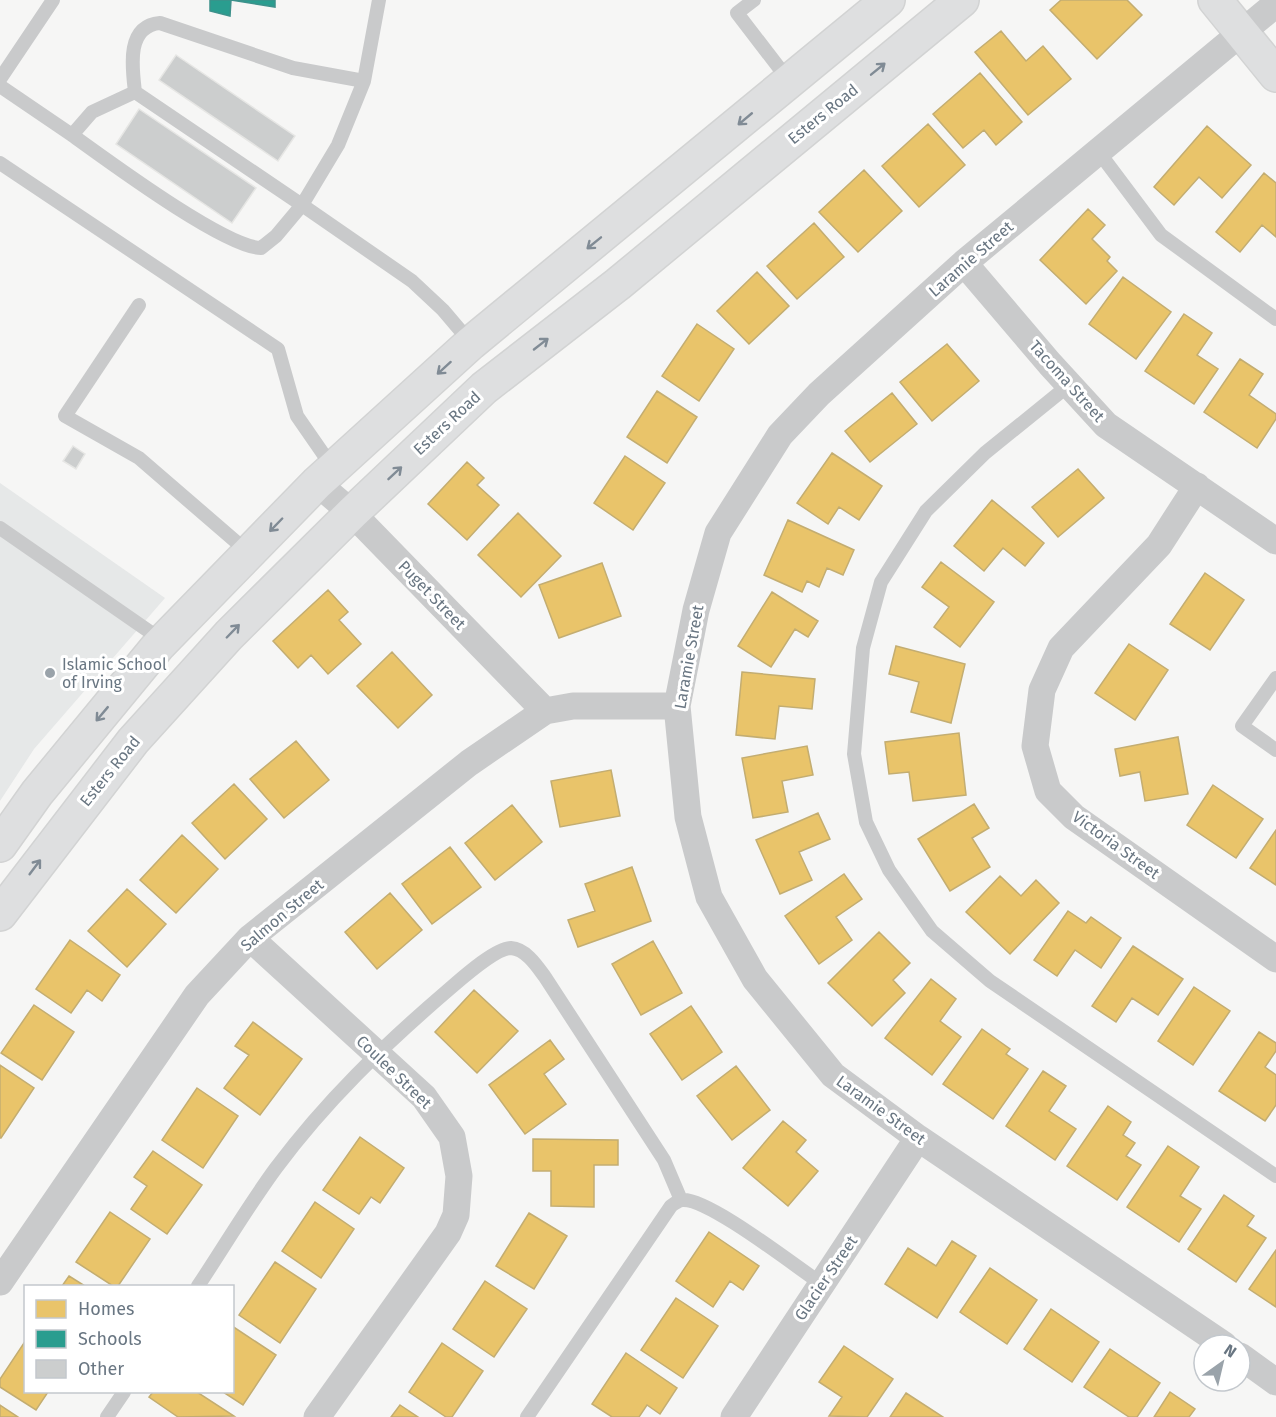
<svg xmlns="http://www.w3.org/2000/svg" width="1276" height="1417" font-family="'Fira Sans',sans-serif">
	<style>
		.built { fill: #e6e8e8 }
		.homes { fill: #e9c46a; stroke: #c3ad71; stroke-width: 1.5 }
		.schools { fill: #2a9d8f; stroke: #3d918b; stroke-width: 1.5 }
		.building { fill: #cccece; stroke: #e6e6e4; stroke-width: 1.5 }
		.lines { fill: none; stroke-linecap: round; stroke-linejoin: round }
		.secondary-casing { stroke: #d2d3d3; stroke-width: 36 }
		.lane { stroke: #c9cacb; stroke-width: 14 }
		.street { stroke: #c9cacb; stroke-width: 27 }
		.secondary { stroke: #dedfe0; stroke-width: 33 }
		.oneway { stroke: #808b95 }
		.poi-dot { fill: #9aa3aa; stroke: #fff; stroke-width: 2 }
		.labels { text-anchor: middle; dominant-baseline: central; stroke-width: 6; stroke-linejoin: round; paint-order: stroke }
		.street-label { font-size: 16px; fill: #697682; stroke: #fff }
		.poi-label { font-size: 16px; fill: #697682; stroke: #fff; text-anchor: start }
	</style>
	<rect width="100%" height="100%" fill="#f6f6f5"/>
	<path class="built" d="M 0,483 L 165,598 L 34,749 L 0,801 Z"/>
	<path class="homes" d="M 1061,0 L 1127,0 L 1142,15 L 1097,59 L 1050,10 Z
		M 1001,31 L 1026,61 L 1043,46 L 1071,79 L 1028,115 L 975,52 Z
		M 980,73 L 1022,122 L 996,145 L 984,130 L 963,148 L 933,114 Z
		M 928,124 L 965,165 L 919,207 L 882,166 Z
		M 1207,126 L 1251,165 L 1222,198 L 1199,177 L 1174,205 L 1154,187 Z
		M 864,170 L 902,211 L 858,252 L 819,212 Z
		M 1264,173 L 1276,183 L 1276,237 L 1262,225 L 1240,252 L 1216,232 Z
		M 1088,209 L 1105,225 L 1092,239 L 1110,257 L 1107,261 L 1117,271 L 1086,304 L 1040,260 Z
		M 814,223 L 844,257 L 797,299 L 767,266 Z
		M 757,272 L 789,306 L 749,344 L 717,311 Z
		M 1123,277 L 1171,312 L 1136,359 L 1089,324 Z
		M 1184,314 L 1212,333 L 1197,355 L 1218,369 L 1194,404 L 1145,371 Z
		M 697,324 L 734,349 L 699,401 L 662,376 Z
		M 947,344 L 979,381 L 932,421 L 900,382 Z
		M 1240,359 L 1263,374 L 1249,395 L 1276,414 L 1276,419 L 1257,448 L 1204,412 Z
		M 657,391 L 697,417 L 667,463 L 627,437 Z
		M 892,393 L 917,424 L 870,462 L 845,431 Z
		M 832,453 L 882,486 L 859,520 L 839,507 L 828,524 L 797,503 Z
		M 625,456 L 665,483 L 633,530 L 594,503 Z
		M 467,462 L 484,478 L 477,485 L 499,505 L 467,540 L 428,504 Z
		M 1078,469 L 1104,498 L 1058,537 L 1032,507 Z
		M 992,500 L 1044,543 L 1025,566 L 1003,548 L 984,571 L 954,546 Z
		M 518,513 L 561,556 L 521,597 L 478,555 Z
		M 788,520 L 854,550 L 843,575 L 827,568 L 819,587 L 807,581 L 802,592 L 764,575 Z
		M 941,562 L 994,602 L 960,647 L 934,627 L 949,607 L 922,587 Z
		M 602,563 L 621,616 L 559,638 L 539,585 Z
		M 1205,573 L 1244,600 L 1210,650 L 1170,624 Z
		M 328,590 L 348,612 L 339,620 L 361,644 L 328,674 L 311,655 L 298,668 L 273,641 Z
		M 772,592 L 818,621 L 808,637 L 795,629 L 771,667 L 738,646 Z
		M 1129,644 L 1168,670 L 1135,720 L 1095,693 Z
		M 896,646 L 965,664 L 951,723 L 911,712 L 919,682 L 889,674 Z
		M 392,652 L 432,695 L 398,728 L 357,686 Z
		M 742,672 L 815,679 L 812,709 L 779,706 L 775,739 L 736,735 Z
		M 959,733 L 966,795 L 913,801 L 909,772 L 889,774 L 885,742 Z
		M 1178,737 L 1188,794 L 1145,801 L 1140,772 L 1120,776 L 1115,749 Z
		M 296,741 L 329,780 L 284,818 L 250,779 Z
		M 807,746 L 813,775 L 782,781 L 788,812 L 753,818 L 742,758 Z
		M 611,770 L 620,816 L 560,827 L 551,781 Z
		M 234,784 L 267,819 L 225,859 L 192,823 Z
		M 1213,785 L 1263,819 L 1236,858 L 1187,825 Z
		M 974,804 L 989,828 L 972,838 L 990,867 L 950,891 L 918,839 Z
		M 512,805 L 542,842 L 495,880 L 465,843 Z
		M 818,813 L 830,839 L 799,852 L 812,880 L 780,894 L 756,840 Z
		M 1276,830 L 1276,885 L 1250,868 Z
		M 182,835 L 218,869 L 176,913 L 140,880 Z
		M 450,847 L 481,887 L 432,924 L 402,884 Z
		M 632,867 L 651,921 L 578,947 L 568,920 L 595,911 L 585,884 Z
		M 844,874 L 862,899 L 836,917 L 852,940 L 819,964 L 785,916 Z
		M 1000,876 L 1021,896 L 1036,880 L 1059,903 L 1010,954 L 966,912 Z
		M 127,889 L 166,924 L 127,967 L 88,931 Z
		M 390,893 L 422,930 L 377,969 L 345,932 Z
		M 1068,911 L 1086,923 L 1091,917 L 1121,938 L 1101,968 L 1075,950 L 1057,976 L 1034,960 Z
		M 879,932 L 910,963 L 893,980 L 905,993 L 872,1026 L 828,983 Z
		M 70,940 L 120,975 L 102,1001 L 87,990 L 71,1013 L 36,989 Z
		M 653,941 L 682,993 L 641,1015 L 612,964 Z
		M 1133,946 L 1183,979 L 1158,1015 L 1132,998 L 1116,1022 L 1092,1006 Z
		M 931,979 L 956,999 L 940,1021 L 961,1037 L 932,1075 L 885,1038 Z
		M 1194,987 L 1230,1011 L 1193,1065 L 1158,1041 Z
		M 474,990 L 518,1031 L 477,1073 L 435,1032 Z
		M 34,1005 L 74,1032 L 42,1080 L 1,1053 Z
		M 691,1006 L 722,1052 L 682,1080 L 650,1034 Z
		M 253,1022 L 302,1059 L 260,1115 L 224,1088 L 249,1055 L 235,1046 Z
		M 982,1029 L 1010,1049 L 1006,1054 L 1028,1069 L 993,1119 L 943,1084 Z
		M 1259,1032 L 1276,1043 L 1276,1051 L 1265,1067 L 1276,1075 L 1276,1105 L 1265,1121 L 1219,1091 Z
		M 550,1040 L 564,1059 L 544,1074 L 566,1104 L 525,1134 L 489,1085 Z
		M 0,1065 L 34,1088 L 1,1138 L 0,1138 Z
		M 736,1066 L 770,1110 L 732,1140 L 697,1096 Z
		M 1043,1071 L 1066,1086 L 1049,1111 L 1076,1129 L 1055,1160 L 1006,1126 Z
		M 197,1088 L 238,1116 L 203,1168 L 162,1140 Z
		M 1108,1106 L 1131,1122 L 1123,1135 L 1135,1143 L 1126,1156 L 1141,1165 L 1117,1200 L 1067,1166 Z
		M 783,1121 L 806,1140 L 796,1152 L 818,1171 L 788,1206 L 743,1168 Z
		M 360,1137 L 404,1168 L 380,1203 L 371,1197 L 359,1214 L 323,1190 Z
		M 533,1139 L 618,1140 L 618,1165 L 594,1165 L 594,1207 L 551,1206 L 551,1171 L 533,1171 Z
		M 1168,1146 L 1199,1167 L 1180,1196 L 1201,1209 L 1179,1242 L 1127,1207 Z
		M 153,1151 L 202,1185 L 167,1234 L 131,1209 L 147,1186 L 134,1177 Z
		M 1224,1195 L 1254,1216 L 1247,1226 L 1266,1238 L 1236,1282 L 1188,1249 Z
		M 315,1202 L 354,1229 L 321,1278 L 282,1251 Z
		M 110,1212 L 150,1239 L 118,1286 L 113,1286 L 76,1262 Z
		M 529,1213 L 567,1236 L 534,1289 L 496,1266 Z
		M 709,1232 L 759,1266 L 743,1290 L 730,1281 L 713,1307 L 676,1281 Z
		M 952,1241 L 976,1256 L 937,1318 L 885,1284 L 908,1248 L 936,1266 Z
		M 1276,1250 L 1276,1307 L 1249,1289 Z
		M 275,1262 L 316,1289 L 280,1343 L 239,1315 Z
		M 990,1268 L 1037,1300 L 1007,1344 L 960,1312 Z
		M 69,1276 L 85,1286 L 62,1286 Z
		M 485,1281 L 527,1309 L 494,1357 L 453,1329 Z
		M 676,1298 L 718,1326 L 683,1378 L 641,1350 Z
		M 1051,1309 L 1099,1342 L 1072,1382 L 1024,1349 Z
		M 232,1326 L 276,1355 L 243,1405 L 223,1392 L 232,1392 Z
		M 26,1340 L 26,1392 L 48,1392 L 36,1410 L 0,1387 L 0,1379 Z
		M 442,1343 L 483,1371 L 452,1417 L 446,1417 L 409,1392 Z
		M 844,1346 L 893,1379 L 867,1417 L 829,1416 L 842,1397 L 819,1382 Z
		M 1110,1349 L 1160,1383 L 1137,1417 L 1129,1417 L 1084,1387 Z
		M 626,1353 L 677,1388 L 660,1414 L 647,1405 L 639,1417 L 612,1417 L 592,1404 Z
		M 153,1392 L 197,1392 L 234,1416 L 178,1417 L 149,1397 Z
		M 1170,1392 L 1195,1409 L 1189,1417 L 1154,1417 Z
		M 906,1393 L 943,1417 L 890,1417 Z
		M 0,1405 L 18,1417 L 0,1417 Z
		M 400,1405 L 418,1417 L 391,1417 Z"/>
	<path class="schools" d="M 210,0 L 275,0 L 275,7 L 231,0 L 230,16 L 210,11 Z"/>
	<path class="building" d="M 176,55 L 295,136 L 278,161 L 159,80 Z
		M 139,109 L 256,188 L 232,223 L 116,144 Z
		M 73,446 L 85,454 L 76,469 L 63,461 Z"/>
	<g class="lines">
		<g class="secondary-casing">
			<path id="secondary" d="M 1215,0 L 1276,75
				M 0,845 L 37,793 L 158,646 L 317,483 L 471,343 L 888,0
				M 0,914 L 133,741 L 229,635 L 352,513 L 484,388 L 618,284 L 962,0"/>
		</g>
		<path class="lane" d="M 379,0 L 364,81 L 338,145 L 302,205 L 412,281 L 443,310 L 471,343
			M 754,0 L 737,13 L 790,82
			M 0,79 L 53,0
			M 0,86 L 72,135
			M 135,92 L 92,112 L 72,135 C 107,160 224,247 261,248 L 276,236 L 302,205 L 135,92 C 132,67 126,26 160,23 L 293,68 L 364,81
			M 1098,151 L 1161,235 L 1276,319
			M 0,163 L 278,349 L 297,416 L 333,468
			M 139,305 L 65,416 L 139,458 L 249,553
			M 1069,385 L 985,453 L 926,511 L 881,582 L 863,648 L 854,754 L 866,822 L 889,870 L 932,931 L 990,981 L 1276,1176
			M 0,528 L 163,641
			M 1276,678 L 1242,726 L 1276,750
			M 198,1286 C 224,1247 248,1206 276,1168 C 326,1101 384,1045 447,991 C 460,980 495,948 511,948 C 526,949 537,966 545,977 L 664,1160 L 681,1200
			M 107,1417 L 124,1392
			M 527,1417 L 671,1206 C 675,1203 679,1200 683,1200 C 710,1199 796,1267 822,1284"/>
		<path class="street" d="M 964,263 L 1050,364 L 1106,425 L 1276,541
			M 317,483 L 352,513 L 545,711
			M 1197,486 L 1159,545 L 1061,648 L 1042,690 L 1035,746 L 1048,791 L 1074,817 L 1276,959
			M 250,938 L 424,1097 L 452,1137 L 459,1176 L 456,1215 L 448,1233 L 317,1417
			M 0,1282 L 197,995 L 250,938 L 469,763 L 545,711 L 573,706 L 677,706
			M 1224,1345 L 918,1138 L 833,1075 L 755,979 L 709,897 L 688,817 L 677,706 L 696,610 L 718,533 L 780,435 L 819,394 L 964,263 L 1276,4
			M 1240,1356 L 1276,1382
			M 734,1417 L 918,1138"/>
		<use href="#secondary" class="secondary"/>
	</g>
	<defs><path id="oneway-shaft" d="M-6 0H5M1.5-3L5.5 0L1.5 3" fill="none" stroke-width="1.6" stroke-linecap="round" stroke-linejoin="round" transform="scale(1.5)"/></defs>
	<g class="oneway">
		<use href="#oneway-shaft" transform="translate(878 69) rotate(-39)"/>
		<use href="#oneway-shaft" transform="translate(745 119) rotate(140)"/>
		<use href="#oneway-shaft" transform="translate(594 243) rotate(141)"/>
		<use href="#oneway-shaft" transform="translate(541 344) rotate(-38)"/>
		<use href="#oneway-shaft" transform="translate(444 368) rotate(138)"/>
		<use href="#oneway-shaft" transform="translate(395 473) rotate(-43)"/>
		<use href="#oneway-shaft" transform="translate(276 525) rotate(134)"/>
		<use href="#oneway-shaft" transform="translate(233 631) rotate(-46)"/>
		<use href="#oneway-shaft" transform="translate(102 714) rotate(130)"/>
		<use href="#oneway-shaft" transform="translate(35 867) rotate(-53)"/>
	</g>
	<circle class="poi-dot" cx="50" cy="673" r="6"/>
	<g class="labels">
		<g class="street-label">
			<text transform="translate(823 114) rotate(-39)">Esters Road</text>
			<text transform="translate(971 259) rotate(-41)">Laramie Street</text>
			<text transform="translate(1067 381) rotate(48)">Tacoma Street</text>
			<text transform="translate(447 423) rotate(-43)">Esters Road</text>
			<text transform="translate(432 595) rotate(46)">Puget Street</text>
			<text transform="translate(689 657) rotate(-80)">Laramie Street</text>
			<text transform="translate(110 771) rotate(-51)">Esters Road</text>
			<text transform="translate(1116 845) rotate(36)">Victoria Street</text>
			<text transform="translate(282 915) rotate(-40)">Salmon Street</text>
			<text transform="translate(394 1072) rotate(44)">Coulee Street</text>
			<text transform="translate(881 1110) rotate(36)">Laramie Street</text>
			<text transform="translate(826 1278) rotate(-56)">Glacier Street</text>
		</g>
		<g class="poi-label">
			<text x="62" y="664">Islamic School<tspan x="62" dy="18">of Irving</tspan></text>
		</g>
	</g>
	<rect x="24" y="1285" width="210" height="108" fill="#ffffff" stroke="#c3c8cd" stroke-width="1.5"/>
	<rect x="36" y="1300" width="30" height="18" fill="#e9c46a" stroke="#c3c8cd" stroke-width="1.5"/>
	<text x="78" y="1315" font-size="18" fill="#697682">Homes</text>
	<rect x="36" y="1330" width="30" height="18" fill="#2a9d8f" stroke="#c3c8cd" stroke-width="1.5"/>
	<text x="78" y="1345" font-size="18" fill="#697682">Schools</text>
	<rect x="36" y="1360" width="30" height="18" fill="#cccece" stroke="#c3c8cd" stroke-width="1.5"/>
	<text x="78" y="1375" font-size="18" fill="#697682">Other</text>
	<g transform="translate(1222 1363) rotate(34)"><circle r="28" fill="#ffffff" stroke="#c3c8cd" stroke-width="1.5"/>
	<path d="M0-4.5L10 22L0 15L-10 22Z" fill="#9aa3aa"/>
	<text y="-9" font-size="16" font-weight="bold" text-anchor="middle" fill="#697682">N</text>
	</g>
</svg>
